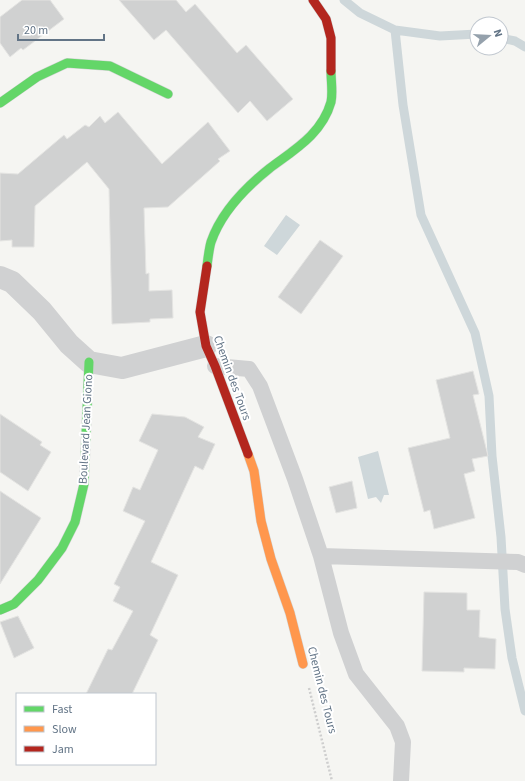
<svg xmlns="http://www.w3.org/2000/svg" width="525" height="781" font-family="'Source Sans 3',sans-serif">
	<style>
		.water { fill: #ced7da }
		.lines { fill: none; stroke-linecap: round; stroke-linejoin: round }
		.stream { stroke: #ced7da; stroke-width: 9 }
		.building { fill: #d0d1d1; stroke: #e4e4e2 }
		.fast-casing { stroke: #d1d3d3; stroke-width: 10 }
		.slow-casing { stroke: #d1d3d3; stroke-width: 10 }
		.jam-casing { stroke: #d1d3d3; stroke-width: 10 }
		.path { stroke: #cecece; stroke-width: 2.5; stroke-dasharray: 2 2; stroke-linecap: butt }
		.lane { stroke: #d0d1d2; stroke-width: 16 }
		.street { stroke: #d0d1d2; stroke-width: 22 }
		.fast { stroke: #63d668; stroke-width: 9 }
		.slow { stroke: #ff974d; stroke-width: 9 }
		.jam { stroke: #b3261e; stroke-width: 9 }
		.labels { text-anchor: middle; dominant-baseline: central; stroke-width: 4; stroke-linejoin: round; paint-order: stroke }
		.street-label { font-size: 12px; fill: #627486; stroke: #fff }
	</style>
	<rect width="100%" height="100%" fill="#f5f5f2"/>
	<path class="water" d="M 286,215 L 300,225 L 277,255 L 264,246 Z
		M 378,451 L 389,495 L 384,495 L 381,503 L 376,497 L 368,499 L 358,457 Z"/>
	<g class="lines">
		<path class="stream" d="M 344,0 L 360,13 L 395,30 L 440,36 L 477,34
			M 395,30 L 403,105 L 421,215 L 475,333 L 489,396 L 492,456 L 501,537 L 505,609 L 512,658 L 525,711
			M 501,38 L 515,41 L 525,47"/>
	</g>
	<path class="building" d="M 22,0 L 50,0 L 64,19 L 23,50 L 21,48 L 10,57 L 0,43 L 0,17 Z
		M 119,0 L 176,0 L 186,12 L 195,4 L 237,53 L 246,45 L 293,99 L 267,121 L 250,101 L 238,113 L 166,30 L 154,40 Z
		M 118,112 L 162,164 L 208,122 L 230,151 L 218,159 L 220,161 L 168,207 L 144,208 L 146,274 L 149,273 L 149,291 L 172,290 L 173,318 L 150,319 L 150,322 L 112,324 L 109,189 L 87,162 L 35,206 L 34,247 L 12,247 L 12,240 L 0,241 L 0,173 L 18,174 L 64,135 L 67,139 L 85,125 L 89,127 L 100,116 L 105,123 Z
		M 320,240 L 343,256 L 301,314 L 278,297 Z
		M 473,371 L 479,394 L 473,395 L 488,456 L 472,459 L 475,471 L 464,474 L 475,518 L 434,529 L 430,510 L 424,512 L 408,448 L 450,438 L 436,380 Z
		M 0,414 L 42,442 L 40,445 L 51,452 L 28,491 L 0,472 Z
		M 152,414 L 185,417 L 204,427 L 198,437 L 215,444 L 203,470 L 195,466 L 151,562 L 178,575 L 150,635 L 158,640 L 132,694 L 86,694 L 108,649 L 112,650 L 133,611 L 113,601 L 120,587 L 114,584 L 145,521 L 123,511 L 133,487 L 140,490 L 158,450 L 139,441 Z
		M 352,481 L 357,508 L 336,513 L 329,487 Z
		M 0,491 L 41,518 L 0,584 Z
		M 424,592 L 467,593 L 467,610 L 480,610 L 479,637 L 496,639 L 495,669 L 464,668 L 464,672 L 422,671 Z
		M 18,616 L 34,648 L 14,658 L 0,622 Z"/>
	<g class="lines">
		<g class="fast-casing">
			<path id="fast" d="M 0,103 L 37,77 L 67,63 L 110,66 L 168,94
				M 207,266 C 208,258 209,249 211,242 C 221,213 246,187 270,168 C 294,150 322,134 331,102 C 333,93 331,81 331,71
				M 0,610 L 14,604 L 38,580 L 62,548 L 75,522 L 84,484 L 89,362"/>
		</g>
		<g class="slow-casing">
			<path id="slow" d="M 248,454 L 254,471 L 261,521 L 271,559 L 290,613 L 303,664"/>
		</g>
		<g class="jam-casing">
			<path id="jam" d="M 313,0 L 326,19 L 331,38 L 331,71
				M 207,266 L 200,312 L 206,346 L 215,366 L 248,454"/>
		</g>
		<path class="path" d="M 309,688 L 332,781"/>
		<path class="lane" d="M 215,366 L 249,369 L 260,386 L 295,479 L 321,556 L 341,633 L 356,674 L 397,726 L 403,742 L 401,781
			M 321,556 L 518,562 L 525,565"/>
		<path class="street" d="M 0,277 L 12,282 L 42,311 L 69,344 L 89,362 L 122,368 L 206,346"/>
		<use href="#fast" class="fast"/>
		<use href="#slow" class="slow"/>
		<use href="#jam" class="jam"/>
	</g>
	<g class="labels">
		<g class="street-label">
			<text transform="translate(232 378) rotate(70)">Chemin des Tours</text>
			<text transform="translate(86 429) rotate(-87)">Boulevard Jean Giono</text>
			<text transform="translate(322 690) rotate(76)">Chemin des Tours</text>
		</g>
	</g>
	<rect x="16" y="693" width="140" height="72" fill="#ffffff" stroke="#c0c7cf"/>
	<rect x="24" y="706" width="20" height="6" fill="#63d668" stroke="#c0c7cf"/>
	<text x="52" y="713" font-size="12" fill="#627486">Fast</text>
	<rect x="24" y="726" width="20" height="6" fill="#ff974d" stroke="#c0c7cf"/>
	<text x="52" y="733" font-size="12" fill="#627486">Slow</text>
	<rect x="24" y="746" width="20" height="6" fill="#b3261e" stroke="#c0c7cf"/>
	<text x="52" y="753" font-size="12" fill="#627486">Jam</text>
	<g transform="translate(489 36) rotate(72)"><circle r="19" fill="#ffffff" stroke="#c0c7cf"/>
	<path d="M0-3L7 15L0 10L-7 15Z" fill="#95a1ac"/>
	<text y="-6" font-size="11" font-weight="bold" text-anchor="middle" fill="#627486">N</text>
	</g>
	<path d="M18 34v6h86v-6" fill="none" stroke="#627486" stroke-width="2"/>
	<text x="24" y="34" font-size="12" fill="#627486" stroke="#ffffff" stroke-width="3" paint-order="stroke">20 m</text>
</svg>
